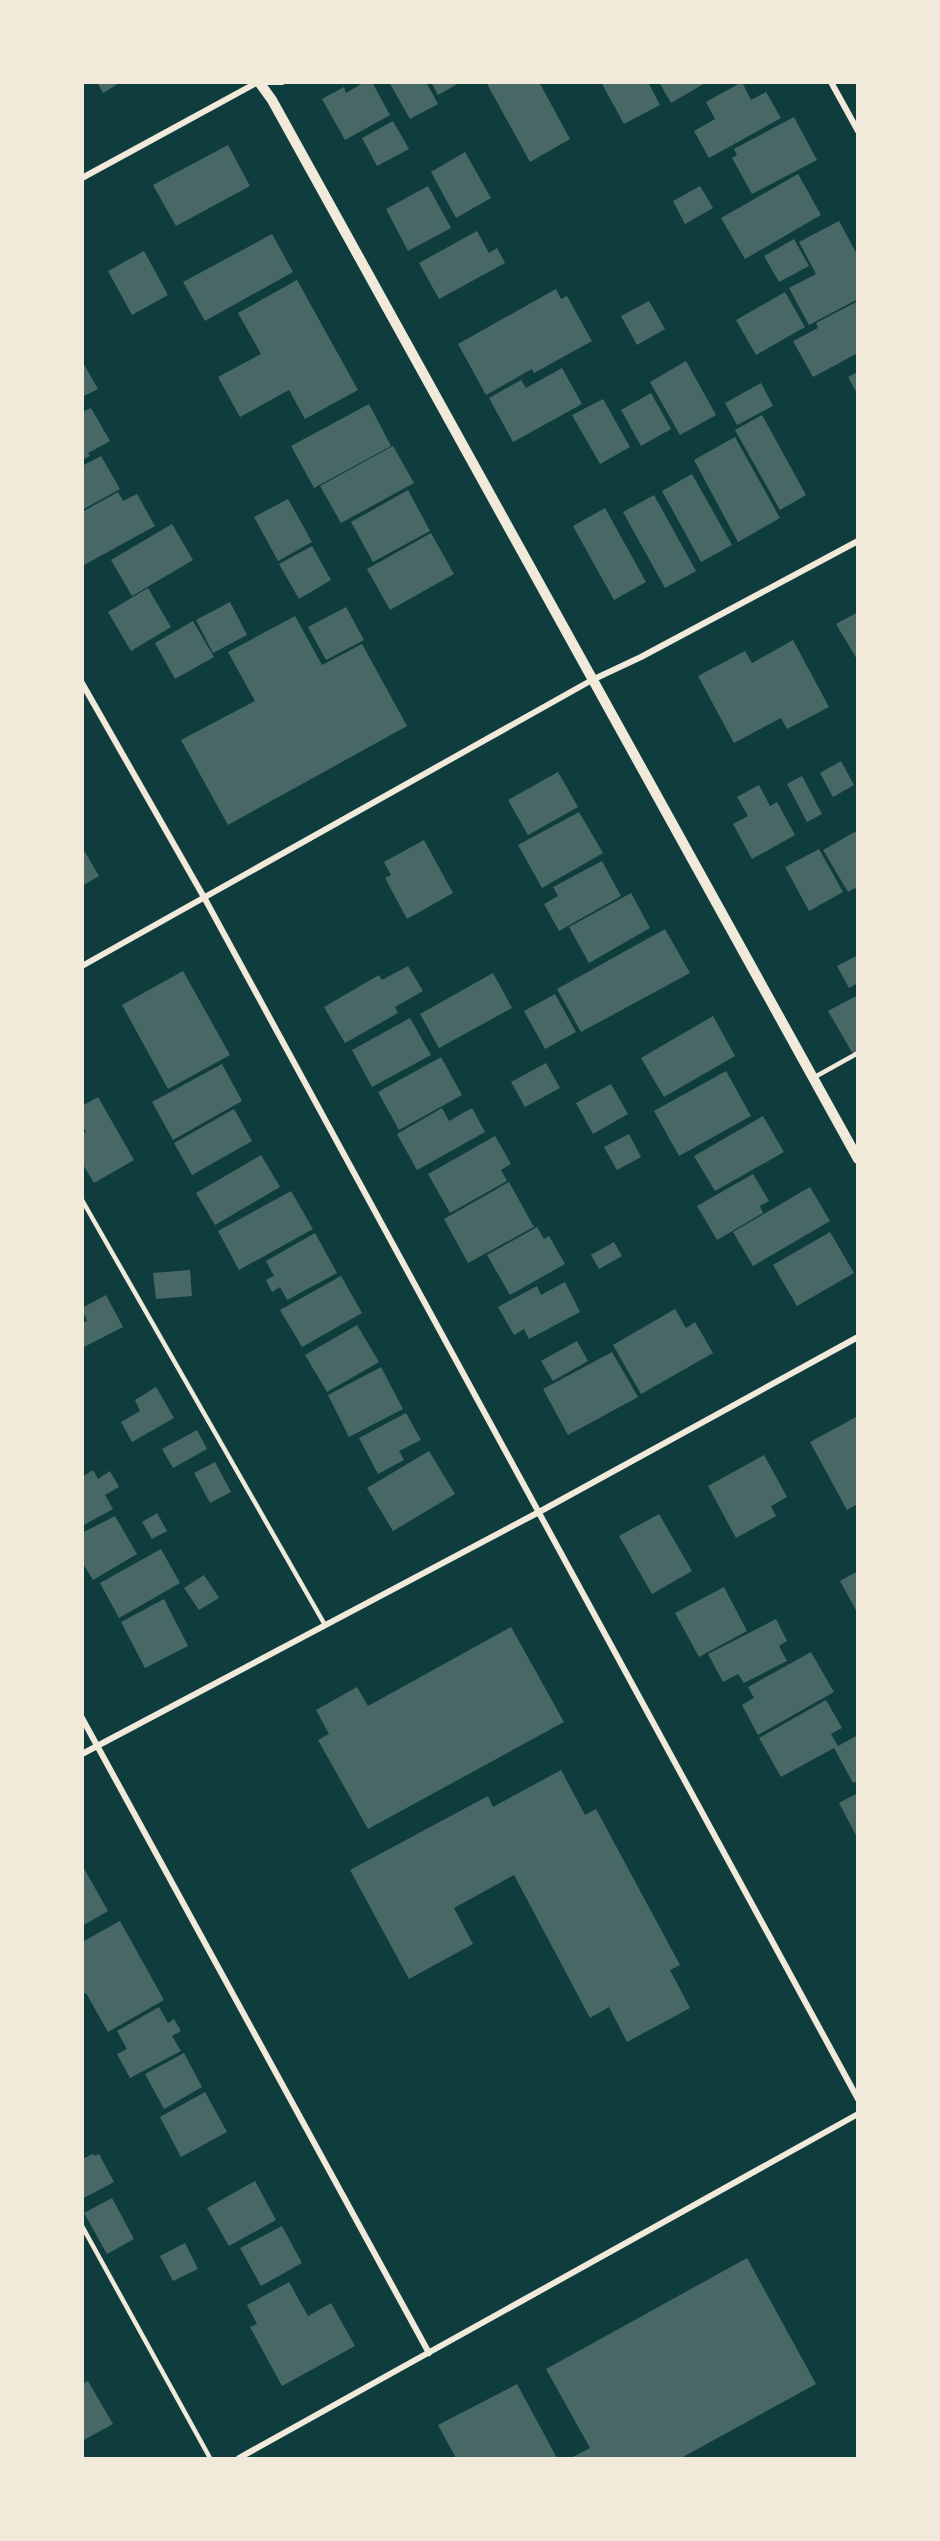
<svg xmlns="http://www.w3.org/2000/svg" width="940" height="2541" font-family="Helvetica,sans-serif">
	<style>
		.building { fill: #486865 }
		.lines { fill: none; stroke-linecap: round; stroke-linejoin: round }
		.service { stroke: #f1e9da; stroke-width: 4.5 }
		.minor { stroke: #f1e9da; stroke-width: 6 }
		.tertiary { stroke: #f1e9da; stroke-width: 10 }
	</style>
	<rect width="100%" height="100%" fill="#0f3d3e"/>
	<path class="building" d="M 97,82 L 121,82 L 103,93 Z
		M 365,82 L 372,82 L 390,115 L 345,140 L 322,99 L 344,87 L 346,93 Z
		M 389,82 L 426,82 L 438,104 L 410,119 Z
		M 431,82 L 461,82 L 438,95 Z
		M 486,82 L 539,82 L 570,139 L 530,162 Z
		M 601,82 L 648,82 L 660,105 L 624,124 Z
		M 659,82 L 707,82 L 671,103 Z
		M 742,82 L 751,100 L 766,92 L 781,118 L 709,158 L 694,131 L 715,119 L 706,102 Z
		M 794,117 L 817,160 L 752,194 L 732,158 L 737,155 L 734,149 Z
		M 393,121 L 409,149 L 377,166 L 362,138 Z
		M 228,145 L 250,186 L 176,226 L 153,185 Z
		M 465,152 L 491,198 L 456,218 L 431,172 Z
		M 798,174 L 821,215 L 745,259 L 721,218 Z
		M 428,186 L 451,228 L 408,251 L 386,209 Z
		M 700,186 L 713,208 L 685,224 L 673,201 Z
		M 839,221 L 858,256 L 858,299 L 809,325 L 789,288 L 816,274 L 799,242 Z
		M 477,231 L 489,253 L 497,248 L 505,263 L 439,299 L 419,263 Z
		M 272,234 L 293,272 L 205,321 L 183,282 Z
		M 794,239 L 809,266 L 779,282 L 764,256 Z
		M 144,251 L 168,295 L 132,315 L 108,271 Z
		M 297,280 L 358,390 L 305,419 L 289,390 L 240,417 L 218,377 L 261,354 L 238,313 Z
		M 556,289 L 561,299 L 567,296 L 592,341 L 534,373 L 532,369 L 486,395 L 458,344 Z
		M 785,292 L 805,327 L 756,355 L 736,320 Z
		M 649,301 L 665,329 L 637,345 L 621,316 Z
		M 858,301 L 858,353 L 813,377 L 793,341 L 818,328 L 816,323 Z
		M 82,361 L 98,389 L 82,397 Z
		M 686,361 L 716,415 L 680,435 L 650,382 Z
		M 562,368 L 582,404 L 513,442 L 489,398 L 521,380 L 526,388 Z
		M 858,372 L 858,395 L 848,377 Z
		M 761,383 L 773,406 L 737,425 L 725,403 Z
		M 651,393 L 671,429 L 641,446 L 621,410 Z
		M 603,399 L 630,447 L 600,464 L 572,415 Z
		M 369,404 L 391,446 L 314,488 L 291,446 Z
		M 91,408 L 110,441 L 88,453 L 90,456 L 82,460 L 82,412 Z
		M 762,415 L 806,495 L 780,510 L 735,430 Z
		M 735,437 L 780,518 L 738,542 L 694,460 Z
		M 393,446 L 414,483 L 341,523 L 320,486 Z
		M 101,456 L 120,489 L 82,510 L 82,466 Z
		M 692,474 L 732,545 L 701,562 L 662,491 Z
		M 408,490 L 430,531 L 373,562 L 351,522 Z
		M 118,492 L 123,501 L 137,494 L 155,526 L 84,565 L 82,512 Z
		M 654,495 L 696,571 L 665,588 L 623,512 Z
		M 288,499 L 312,542 L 278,561 L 254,517 Z
		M 605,508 L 646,582 L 614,600 L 573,526 Z
		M 172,524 L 193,560 L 132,596 L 111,560 Z
		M 431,533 L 454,574 L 390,610 L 367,569 Z
		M 312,546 L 331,580 L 299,599 L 279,564 Z
		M 148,588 L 171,627 L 131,651 L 108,612 Z
		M 230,602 L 247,635 L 213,653 L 196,620 Z
		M 346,607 L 364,640 L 326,660 L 308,627 Z
		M 858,612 L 858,661 L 836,624 Z
		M 295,616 L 322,665 L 362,644 L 407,726 L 228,825 L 181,740 L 255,701 L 228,652 Z
		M 193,621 L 214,657 L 175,679 L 155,643 Z
		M 793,640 L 829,707 L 787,729 L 781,718 L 734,743 L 698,676 L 745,651 L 752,663 Z
		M 841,761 L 854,785 L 833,797 L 820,773 Z
		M 558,772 L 578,807 L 528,835 L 508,800 Z
		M 802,776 L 822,814 L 807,822 L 787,784 Z
		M 759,785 L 770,806 L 777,802 L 795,835 L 752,859 L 733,824 L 748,816 L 737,797 Z
		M 579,812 L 603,853 L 542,888 L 518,845 Z
		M 858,830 L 858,893 L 855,888 L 848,892 L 823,850 Z
		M 424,840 L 453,893 L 407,919 L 385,878 L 391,875 L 384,862 Z
		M 82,847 L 99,876 L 82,886 Z
		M 819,849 L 843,892 L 809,911 L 785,867 Z
		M 602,861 L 621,896 L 559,931 L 544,904 L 558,896 L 553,887 Z
		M 631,893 L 650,928 L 589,963 L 569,927 Z
		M 665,929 L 690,973 L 581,1032 L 557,989 Z
		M 858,955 L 858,983 L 849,988 L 837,966 Z
		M 408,966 L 423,991 L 395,1007 L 398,1013 L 345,1043 L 324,1007 L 379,975 L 382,980 Z
		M 183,971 L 230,1055 L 168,1089 L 122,1005 Z
		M 493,973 L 512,1008 L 439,1048 L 420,1014 Z
		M 555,994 L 576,1032 L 545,1049 L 524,1011 Z
		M 858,995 L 858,1052 L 853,1054 L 828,1011 Z
		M 713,1016 L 735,1056 L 664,1097 L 641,1058 Z
		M 410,1018 L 431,1055 L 372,1087 L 352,1050 Z
		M 441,1057 L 462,1095 L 399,1130 L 378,1092 Z
		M 546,1063 L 560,1088 L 525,1107 L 511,1082 Z
		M 222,1064 L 242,1101 L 173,1140 L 152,1102 Z
		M 726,1071 L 751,1116 L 679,1156 L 654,1111 Z
		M 611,1084 L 628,1114 L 593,1134 L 576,1103 Z
		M 98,1097 L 134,1160 L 94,1183 L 82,1163 L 82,1134 L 86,1132 L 82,1126 L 82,1106 Z
		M 442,1108 L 449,1121 L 472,1108 L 485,1132 L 417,1170 L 397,1134 Z
		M 234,1109 L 252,1141 L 192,1175 L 174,1143 Z
		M 763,1116 L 784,1152 L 715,1191 L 694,1156 Z
		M 629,1134 L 641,1157 L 617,1170 L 604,1147 Z
		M 495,1136 L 511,1164 L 501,1170 L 507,1181 L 450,1213 L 428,1174 Z
		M 261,1155 L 280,1187 L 215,1225 L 196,1193 Z
		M 753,1174 L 769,1201 L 760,1206 L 763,1213 L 717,1240 L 697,1206 Z
		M 509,1182 L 534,1227 L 468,1263 L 444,1219 Z
		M 810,1187 L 830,1221 L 753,1266 L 733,1232 Z
		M 291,1191 L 313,1229 L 239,1270 L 218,1231 Z
		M 537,1227 L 544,1239 L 549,1236 L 565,1264 L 510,1295 L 487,1255 Z
		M 830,1232 L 854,1273 L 797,1306 L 773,1265 Z
		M 315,1233 L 337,1273 L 287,1300 L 280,1287 L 272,1292 L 266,1280 L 274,1276 L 266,1261 Z
		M 614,1242 L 622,1256 L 599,1269 L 591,1255 Z
		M 190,1270 L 192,1296 L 156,1299 L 153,1273 Z
		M 341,1276 L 362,1313 L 302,1347 L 280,1310 Z
		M 565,1282 L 580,1312 L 529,1339 L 524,1329 L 514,1335 L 498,1307 L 537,1286 L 541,1295 Z
		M 106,1295 L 123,1327 L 82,1348 L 82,1323 L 87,1321 L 82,1308 Z
		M 675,1309 L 686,1328 L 695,1322 L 713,1353 L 641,1394 L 613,1345 Z
		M 357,1325 L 379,1362 L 327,1392 L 305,1355 Z
		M 577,1341 L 588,1361 L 553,1381 L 541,1361 Z
		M 612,1352 L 638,1397 L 568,1435 L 543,1389 Z
		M 381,1367 L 403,1409 L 349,1437 L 328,1395 Z
		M 156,1387 L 174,1418 L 132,1442 L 121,1422 L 140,1411 L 135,1400 Z
		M 406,1413 L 421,1440 L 399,1451 L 404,1460 L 378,1474 L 359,1438 Z
		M 858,1416 L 858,1504 L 847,1510 L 810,1442 Z
		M 197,1430 L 207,1449 L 173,1468 L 162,1449 Z
		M 429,1451 L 455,1494 L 393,1531 L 367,1488 Z
		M 764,1455 L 787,1497 L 771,1506 L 776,1516 L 736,1538 L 708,1486 Z
		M 215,1462 L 231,1492 L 210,1503 L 194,1473 Z
		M 93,1470 L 98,1479 L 110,1471 L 119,1487 L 105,1495 L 113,1509 L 82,1526 L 82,1477 Z
		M 157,1513 L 167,1531 L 152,1539 L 142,1522 Z
		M 659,1514 L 692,1571 L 652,1594 L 619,1536 Z
		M 115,1516 L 137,1554 L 93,1580 L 82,1562 L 82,1533 Z
		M 161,1549 L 180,1583 L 119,1618 L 100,1583 Z
		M 858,1571 L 858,1614 L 840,1581 Z
		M 204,1575 L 219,1598 L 199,1610 L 184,1588 Z
		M 724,1587 L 747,1631 L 699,1657 L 675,1613 Z
		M 164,1599 L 188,1646 L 145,1668 L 121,1622 Z
		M 776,1619 L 787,1641 L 779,1646 L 787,1661 L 744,1683 L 738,1674 L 723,1682 L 708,1654 Z
		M 511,1627 L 564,1722 L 368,1829 L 318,1740 L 329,1734 L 316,1710 L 357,1687 L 368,1706 Z
		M 811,1652 L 834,1692 L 758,1735 L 742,1705 L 754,1698 L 748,1687 Z
		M 826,1700 L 842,1728 L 831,1734 L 838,1746 L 858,1735 L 858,1781 L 853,1783 L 834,1748 L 781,1777 L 759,1738 Z
		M 561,1770 L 585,1815 L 596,1809 L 680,1965 L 670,1970 L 690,2008 L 627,2042 L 609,2007 L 590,2018 L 514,1875 L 454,1908 L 473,1944 L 409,1979 L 350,1870 L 488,1796 L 493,1807 Z
		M 858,1793 L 858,1839 L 839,1803 Z
		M 82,1865 L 108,1911 L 82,1926 Z
		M 120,1921 L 164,2000 L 108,2032 L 86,1993 L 82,1995 L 82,1942 Z
		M 159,2007 L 168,2023 L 174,2019 L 181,2031 L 172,2036 L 181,2051 L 130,2078 L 117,2054 L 127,2049 L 117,2031 Z
		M 184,2053 L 202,2087 L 164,2109 L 145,2074 Z
		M 205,2092 L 227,2132 L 181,2157 L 160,2117 Z
		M 93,2154 L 95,2156 L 99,2154 L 114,2182 L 82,2199 L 82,2159 Z
		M 255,2181 L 276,2220 L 229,2246 L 207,2208 Z
		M 112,2198 L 134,2239 L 107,2254 L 84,2213 Z
		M 282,2226 L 302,2263 L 261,2286 L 240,2248 Z
		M 185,2243 L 198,2269 L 173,2281 L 160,2256 Z
		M 747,2258 L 816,2384 L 681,2458 L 571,2458 L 590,2448 L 546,2369 Z
		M 289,2282 L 308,2316 L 331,2303 L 355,2346 L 282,2386 L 250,2327 L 257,2324 L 247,2305 Z
		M 88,2381 L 113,2424 L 82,2441 L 82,2384 Z
		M 517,2384 L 557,2458 L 456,2458 L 438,2425 Z"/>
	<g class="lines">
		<path class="service" d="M 813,1078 L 858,1053
			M 82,1200 L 325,1625
			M 82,2226 L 210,2458"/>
		<path class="minor" d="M 264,82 L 282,82
			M 831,82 L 858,131
			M 82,178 L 258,82
			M 82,683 L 205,899 L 858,2099
			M 82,966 L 592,680 L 641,657 L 858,541
			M 82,1718 L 429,2353
			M 82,1754 L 539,1512 L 858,1337
			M 239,2458 L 858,2114"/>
		<path class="tertiary" d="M 259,82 L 272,100 L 858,1159"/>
	</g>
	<rect width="940" height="2541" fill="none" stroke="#f1e9da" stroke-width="168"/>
</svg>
